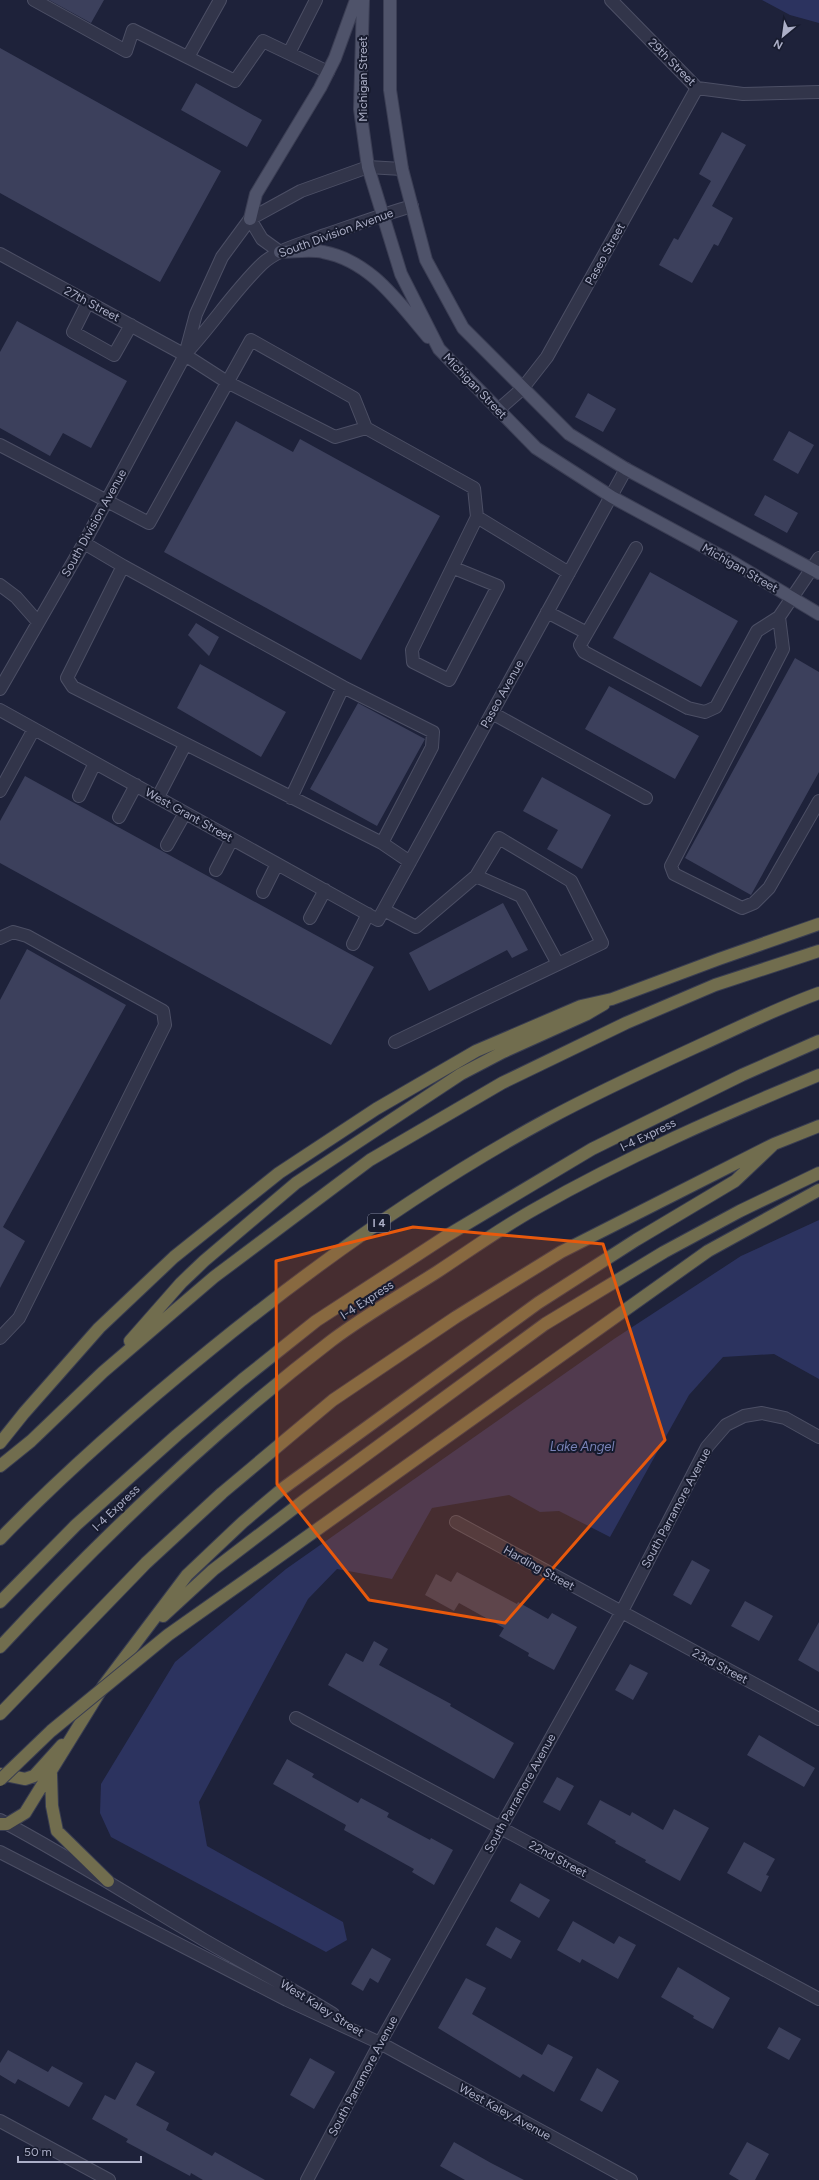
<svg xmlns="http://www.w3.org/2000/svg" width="819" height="2180" font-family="Figtree,sans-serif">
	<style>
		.water { fill: #2c335f }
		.building { fill: #3c405c }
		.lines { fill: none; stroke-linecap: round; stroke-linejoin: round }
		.minor-casing { stroke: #4c4f65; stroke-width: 14 }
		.major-casing { stroke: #3b3e54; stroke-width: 14 }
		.highway-casing { stroke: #393d51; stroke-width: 14 }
		.minor { stroke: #32354a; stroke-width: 12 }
		.major { stroke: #4f536a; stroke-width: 12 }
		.highway { stroke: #716d4e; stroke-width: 12 }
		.highway-bridge-casing { stroke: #393d51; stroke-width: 14; stroke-linecap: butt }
		.highway-bridge { stroke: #716d4e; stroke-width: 12 }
		.marked { fill: #e8590c; fill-opacity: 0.2; stroke: #e8590c; stroke-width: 3; stroke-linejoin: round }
		.labels { text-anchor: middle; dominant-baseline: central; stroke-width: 4; stroke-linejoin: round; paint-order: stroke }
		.shield { fill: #171b2e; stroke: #7f8399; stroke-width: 1 }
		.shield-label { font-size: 11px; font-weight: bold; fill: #acafc7 }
		.street-label { font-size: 12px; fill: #acafc7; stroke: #171b2e }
		.water-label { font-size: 13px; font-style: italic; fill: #7982b7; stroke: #171b2e }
	</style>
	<rect width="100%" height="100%" fill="#1e223a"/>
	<path class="water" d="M 762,0 L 819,0 L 819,23 L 790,15 Z
		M 819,1220 L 819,1379 L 774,1354 L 723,1357 L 689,1395 L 610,1537 L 559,1511 L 540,1512 L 509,1495 L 432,1508 L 392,1579 L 337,1569 L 308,1599 L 199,1802 L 207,1846 L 343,1922 L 347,1940 L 326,1952 L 111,1837 L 100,1813 L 101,1784 L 175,1662 L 286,1569 L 614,1339 L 741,1256 Z"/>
	<path class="building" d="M 49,0 L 104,0 L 91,23 Z
		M 0,48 L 221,171 L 160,282 L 0,193 Z
		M 196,83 L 262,120 L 247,147 L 181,110 Z
		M 722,132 L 746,145 L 712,206 L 733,218 L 718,246 L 714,244 L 692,283 L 659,265 L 674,238 L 678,240 L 711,181 L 699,174 Z
		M 17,321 L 127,381 L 91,448 L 63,433 L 50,456 L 0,428 L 0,352 Z
		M 588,393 L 616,409 L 603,432 L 575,417 Z
		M 236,421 L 293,452 L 300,439 L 440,516 L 361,660 L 164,552 Z
		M 789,431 L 814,445 L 798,474 L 773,460 Z
		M 765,495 L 798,513 L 787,533 L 754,515 Z
		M 650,572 L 738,621 L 701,687 L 613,638 Z
		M 196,623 L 219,637 L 209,656 L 188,635 Z
		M 795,658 L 819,672 L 819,772 L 751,895 L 685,858 Z
		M 200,664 L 286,712 L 261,757 L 177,708 Z
		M 609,686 L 699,736 L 675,779 L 585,729 Z
		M 358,703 L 425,739 L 377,826 L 310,789 Z
		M 25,776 L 374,967 L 331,1045 L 0,863 L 0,821 Z
		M 542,777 L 611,815 L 582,869 L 547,849 L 558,830 L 523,811 Z
		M 503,903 L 528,950 L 512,958 L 507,950 L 429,991 L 409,953 Z
		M 27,949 L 126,1005 L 3,1227 L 25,1241 L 0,1288 L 0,1000 Z
		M 692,1560 L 710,1570 L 691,1605 L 673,1595 Z
		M 457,1572 L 517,1604 L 518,1602 L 548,1619 L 552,1613 L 577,1627 L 554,1670 L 528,1656 L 529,1653 L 499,1636 L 504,1628 L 459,1603 L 454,1611 L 425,1595 L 436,1574 L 451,1582 Z
		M 745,1601 L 773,1616 L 759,1641 L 731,1626 Z
		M 819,1622 L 819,1672 L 798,1660 Z
		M 374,1641 L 388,1649 L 379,1665 L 451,1704 L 450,1706 L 514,1743 L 494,1779 L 328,1685 L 346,1653 L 363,1662 Z
		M 630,1664 L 648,1673 L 633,1700 L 615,1690 Z
		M 759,1735 L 815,1768 L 804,1787 L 747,1755 Z
		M 287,1759 L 314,1774 L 312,1777 L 358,1803 L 361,1798 L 389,1813 L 387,1817 L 430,1840 L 431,1838 L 453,1850 L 434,1885 L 412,1872 L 414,1869 L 344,1830 L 346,1825 L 273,1784 Z
		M 557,1777 L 574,1786 L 560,1811 L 543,1802 Z
		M 600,1800 L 630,1816 L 632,1812 L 663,1830 L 674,1809 L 709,1828 L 680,1881 L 645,1862 L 646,1860 L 615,1843 L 616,1841 L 587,1824 Z
		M 744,1842 L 775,1859 L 766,1875 L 769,1876 L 761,1892 L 727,1873 Z
		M 520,1883 L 550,1900 L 539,1918 L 510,1901 Z
		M 573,1921 L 614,1944 L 619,1936 L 636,1945 L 618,1979 L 582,1959 L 580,1963 L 557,1950 Z
		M 496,1927 L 521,1941 L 511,1959 L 486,1945 Z
		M 372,1948 L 391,1959 L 378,1983 L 370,1978 L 363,1991 L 351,1984 Z
		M 678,1967 L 730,1998 L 713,2029 L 693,2018 L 694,2016 L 661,1997 Z
		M 466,1978 L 486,1988 L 472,2014 L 542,2055 L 548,2044 L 573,2057 L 554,2092 L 523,2074 L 520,2078 L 438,2028 Z
		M 779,2027 L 801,2039 L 789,2060 L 767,2048 Z
		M 8,2050 L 48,2072 L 52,2066 L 83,2083 L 69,2107 L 18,2079 L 15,2084 L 0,2075 L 0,2063 Z
		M 310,2058 L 335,2072 L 314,2109 L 290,2095 Z
		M 136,2062 L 155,2072 L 136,2105 L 169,2123 L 166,2130 L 212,2156 L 215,2152 L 265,2180 L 203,2180 L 191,2173 L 190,2176 L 126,2142 L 128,2139 L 92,2119 L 105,2095 L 115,2100 Z
		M 597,2068 L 619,2081 L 602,2112 L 580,2100 Z
		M 454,2142 L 491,2163 L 524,2180 L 465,2180 L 440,2166 Z
		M 747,2142 L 769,2154 L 755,2180 L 739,2180 L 729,2174 Z"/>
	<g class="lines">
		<g class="minor-casing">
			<path id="minor" d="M 34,0 L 126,51 L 133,30 L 235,81 L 263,41 L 328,72
				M 611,0 L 697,88 L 743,94 L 819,92
				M 289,53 L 316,0
				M 188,57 L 220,0
				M 250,219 L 262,239 L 280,252
				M 0,254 L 185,355 L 227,382 L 335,437 L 366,428
				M 88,302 L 73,332 L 114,355 L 131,325
				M 187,352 C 213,324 234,291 262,264 C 278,249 302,244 322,236 C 352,226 381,215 412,206
				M 498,410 L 522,389 L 547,357 L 697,88
				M 0,445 L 149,523 L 251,340 L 354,398 L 366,428 L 474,488 L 477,517 L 412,650 L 413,662 L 449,680 L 498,586 L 454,568
				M 477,517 L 569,573
				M 84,543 L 123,566 L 67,678 L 73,687 L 382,843 L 410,862
				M 636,548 L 580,645 L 584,652 L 688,708 L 705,712 L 716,707 L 757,631 L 779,617 L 819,558
				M 123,566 L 343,687 L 433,732 L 432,747 L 382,843
				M 0,585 L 16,597 L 38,622
				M 547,612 L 587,633
				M 779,617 L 783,649 L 671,866 L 674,874 L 742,908 L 754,903 L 769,888 L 819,801
				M 0,689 L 84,543 L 185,355 L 196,314 L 222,257 L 250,219 L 301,191 L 368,167 L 402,169
				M 0,710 L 378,920 L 626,469
				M 492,713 L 646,798
				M 0,791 L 34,729
				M 79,796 L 95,763
				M 158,797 L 185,745
				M 291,798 L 343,687
				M 119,817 L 136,785
				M 167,845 L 185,813
				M 216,870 L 232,839
				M 476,876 L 521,896 L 558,964
				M 263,892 L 277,864
				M 384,910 L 416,927 L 476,876 L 499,838 L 571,881 L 602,943 L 395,1042
				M 310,918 L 325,890
				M 0,938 L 13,932 L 27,936 L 163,1011 L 165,1025 L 19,1318 L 0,1338
				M 353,944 L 368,914
				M 456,1522 L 819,1719
				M 296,1718 L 819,1999
				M 0,1820 C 70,1857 136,1900 204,1940 C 247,1965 291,1988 333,2014
				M 0,1852 L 287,2000 L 380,2043 L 631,2180
				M 0,2121 L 109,2180
				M 307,2180 L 380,2043 L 621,1613 L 707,1447 L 726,1425 L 744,1416 L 762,1413 L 785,1418 L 819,1437"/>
		</g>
		<g class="major-casing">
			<path id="major" d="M 363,0 L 360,109 L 368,167 L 401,274 L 439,349 L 536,448 L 612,497 L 734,563 L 819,614
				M 390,0 L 390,90 L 402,169 L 426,260 L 463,328 L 569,434 L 626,469 L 819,573
				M 250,219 L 256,194 L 320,88 L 335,58 L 356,0
				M 280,252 C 294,252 310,249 323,252 C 371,261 398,302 428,337"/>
		</g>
		<g class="highway-casing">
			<path id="highway" d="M 130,1341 L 181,1283 L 204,1261 L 296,1183 L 461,1074 L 503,1052 L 587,1014 L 604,1004
				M 0,1443 L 24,1413 L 99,1328 L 174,1257 L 279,1173 L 376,1109 L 476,1051 L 581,1006 L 612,999 L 719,959 L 819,924
				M 0,1466 L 31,1441 L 103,1372 L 214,1277 L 370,1160 L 502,1083 L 626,1023 L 715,985 L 819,951
				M 0,1539 C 66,1471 137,1409 211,1349 C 317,1263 428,1184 548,1119 C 596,1093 646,1070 696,1047 C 736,1029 777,1008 819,993
				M 263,1568 L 708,1251 L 819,1190
				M 0,1602 L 76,1525 L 177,1435 L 242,1380 L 316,1321 L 448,1235 L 592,1149 L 742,1075 L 819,1041
				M 163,1616 L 213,1570 L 306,1499 L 545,1324 L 664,1252 L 740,1211 L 819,1173
				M 0,1647 C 102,1537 211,1433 331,1341 C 364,1316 401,1295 437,1272 C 469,1251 501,1228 535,1209 C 626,1157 722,1115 819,1075
				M 0,1714 L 146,1563 L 222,1493 L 333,1400 L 456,1317 L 561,1252 L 774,1144 L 819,1126
				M 0,1774 L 25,1779 L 34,1776 L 62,1745
				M 51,1774 L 52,1806 L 57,1831 L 108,1881
				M 0,1824 L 7,1824 L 25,1813 L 104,1685 L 187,1575 L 243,1522 L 282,1489 L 538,1303 L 636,1240 L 735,1181 L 774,1144"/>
		</g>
		<use href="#minor" class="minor"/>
		<use href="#major" class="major"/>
		<use href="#highway" class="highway"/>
		<g class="highway-bridge-casing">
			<path id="highway-bridge" d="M 0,1780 L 51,1731 L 168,1635 L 263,1568"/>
		</g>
		<use href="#highway-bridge" class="highway-bridge"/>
	</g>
	<path class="marked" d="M 413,1227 L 603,1244 L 665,1440 L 505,1623 L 369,1600 L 277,1484 L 276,1261 Z"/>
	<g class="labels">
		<rect class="shield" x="368" y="1214" width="22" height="18" rx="3"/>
		<g class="shield-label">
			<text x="379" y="1223">I 4</text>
		</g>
		<g class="street-label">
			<text transform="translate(672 62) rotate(45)">29th Street</text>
			<text transform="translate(363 79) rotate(-90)">Michigan Street</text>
			<text transform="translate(336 233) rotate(-20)">South Division Avenue</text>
			<text transform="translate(605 254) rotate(-61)">Paseo Street</text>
			<text transform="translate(92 304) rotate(28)">27th Street</text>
			<text transform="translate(475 386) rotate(46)">Michigan Street</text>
			<text transform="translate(94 523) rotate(-61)">South Division Avenue</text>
			<text transform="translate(740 568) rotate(30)">Michigan Street</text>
			<text transform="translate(502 694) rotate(-61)">Paseo Avenue</text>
			<text transform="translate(189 815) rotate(29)">West Grant Street</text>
			<text transform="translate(648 1135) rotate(-26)">I-4 Express</text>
			<text transform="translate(367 1300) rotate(-33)">I-4 Express</text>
			<text transform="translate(116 1508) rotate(-44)">I-4 Express</text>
			<text transform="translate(676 1508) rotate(-62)">South Parramore Avenue</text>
			<text transform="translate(539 1568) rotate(29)">Harding Street</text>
			<text transform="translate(720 1666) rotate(28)">23rd Street</text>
			<text transform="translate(520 1793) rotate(-61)">South Parramore Avenue</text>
			<text transform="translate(558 1859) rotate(28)">22nd Street</text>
			<text transform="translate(322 2008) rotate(32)">West Kaley Street</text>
			<text transform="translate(363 2076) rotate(-62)">South Parramore Avenue</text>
			<text transform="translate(505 2112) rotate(29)">West Kaley Avenue</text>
		</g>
		<g class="water-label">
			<text x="582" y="1446">Lake Angel</text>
		</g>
	</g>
	<g transform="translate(783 36) rotate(209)" stroke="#171b2e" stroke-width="3" paint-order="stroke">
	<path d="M0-3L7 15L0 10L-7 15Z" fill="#acafc7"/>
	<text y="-6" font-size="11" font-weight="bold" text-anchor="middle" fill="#acafc7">N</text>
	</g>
	<path d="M18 2156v6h123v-6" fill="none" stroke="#acafc7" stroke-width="2"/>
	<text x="24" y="2156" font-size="12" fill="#acafc7" stroke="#171b2e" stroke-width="3" paint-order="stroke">50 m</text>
</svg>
